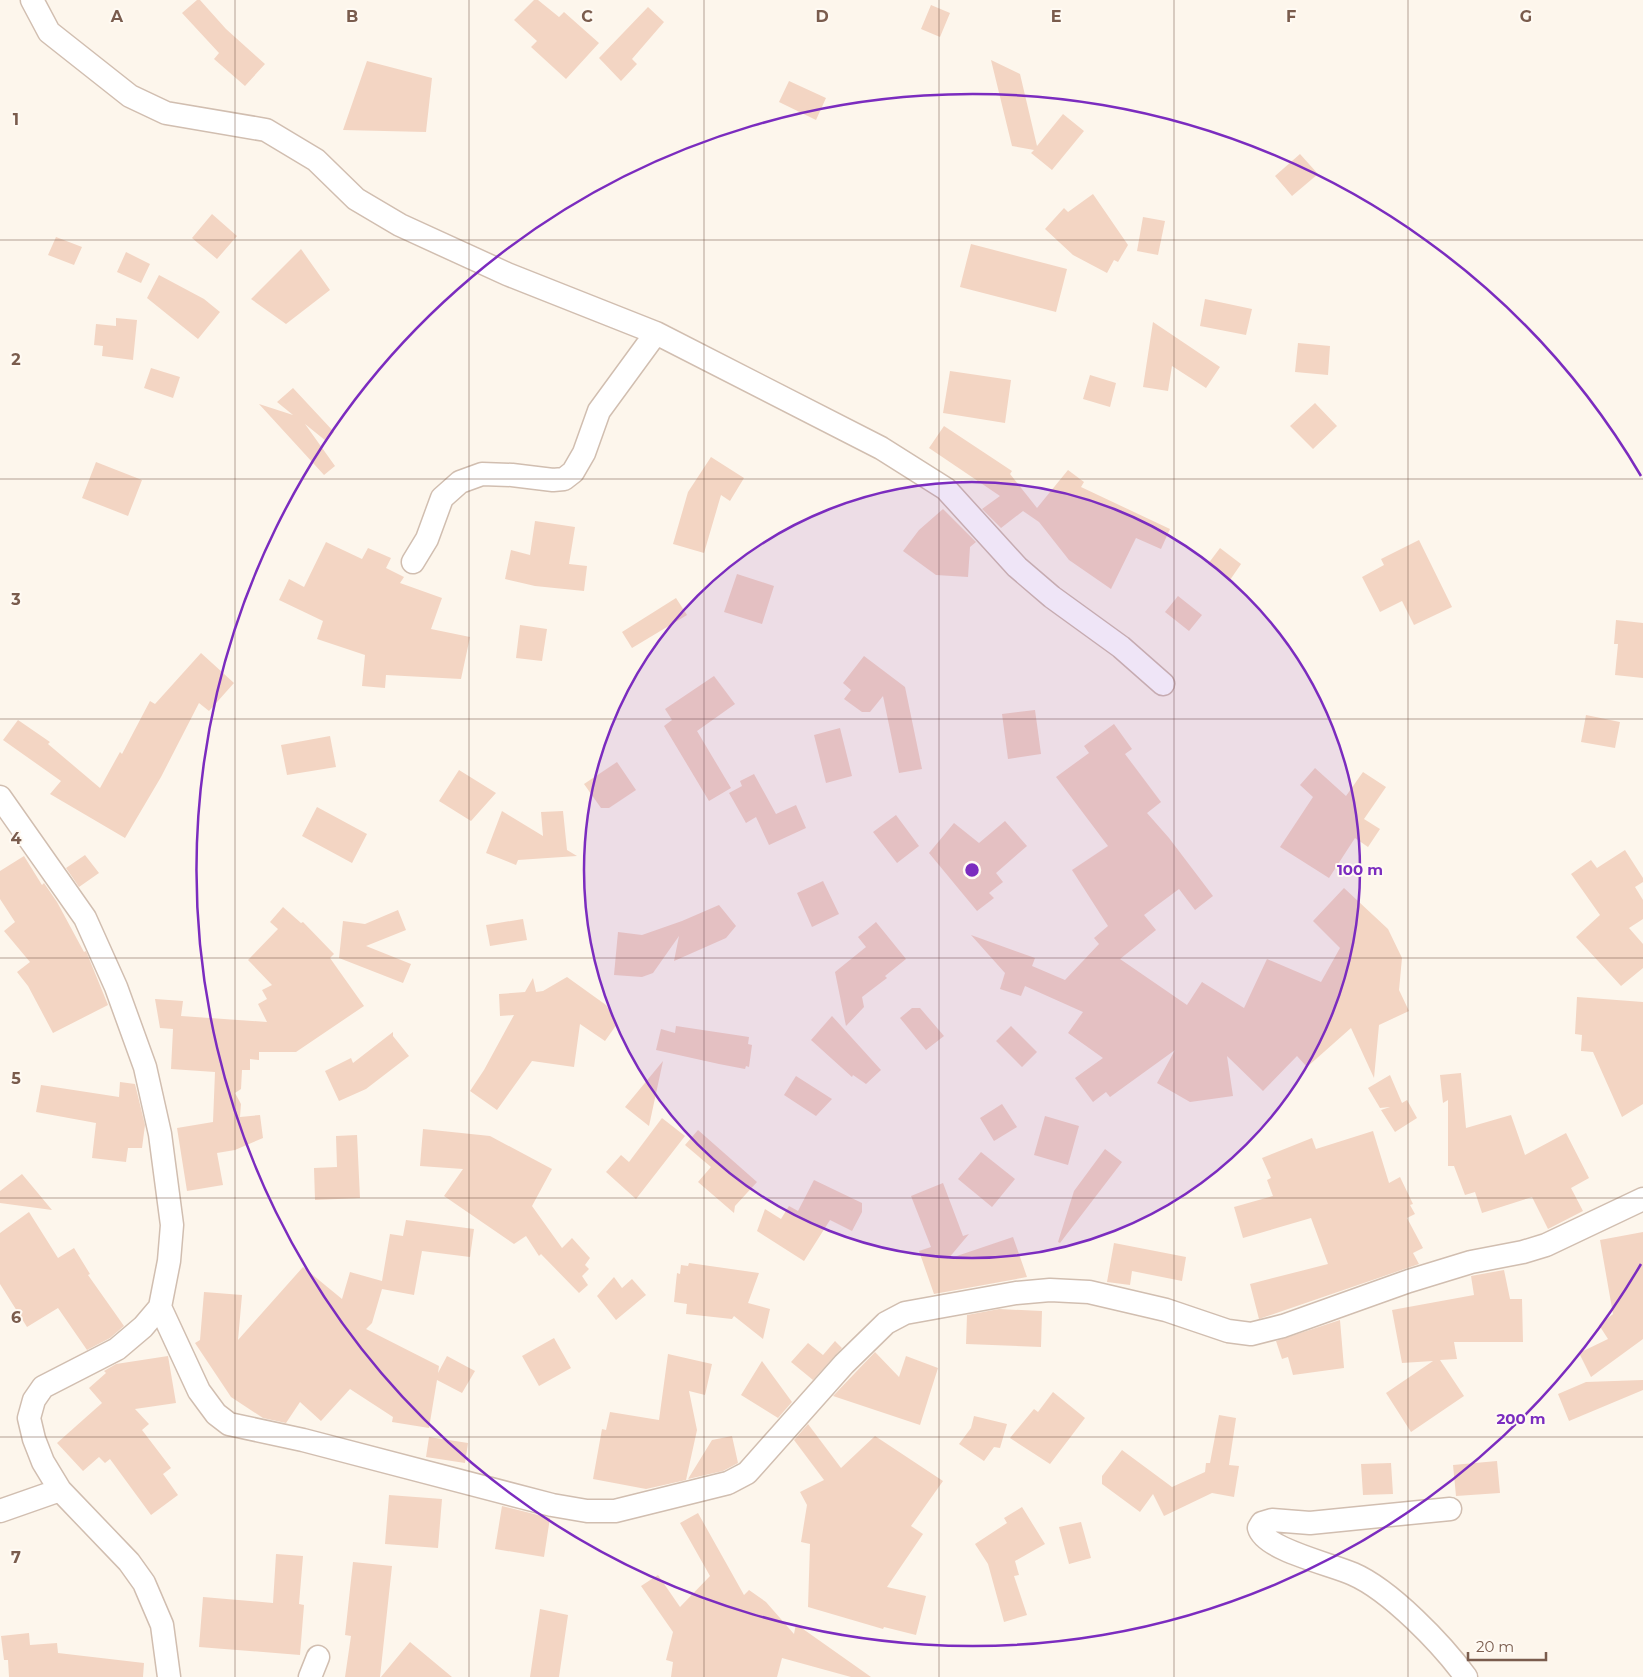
<svg xmlns="http://www.w3.org/2000/svg" width="1643" height="1677" font-family="Montserrat,sans-serif">
	<style>
		.building { fill: #f3d5c3 }
		.lines { fill: none; stroke-linecap: round; stroke-linejoin: round }
		.minor-casing { stroke: #d1beb0; stroke-width: 25 }
		.minor { stroke: #fff; stroke-width: 22 }
		.grid { fill: none; stroke: #7a5c4d; stroke-width: 1; stroke-opacity: 0.55 }
		.ring { fill: none; stroke: #7b2cbf; stroke-width: 2.5 }
		.grid-label { font-size: 16px; text-anchor: middle; font-weight: bold; fill: #7a5c4d; stroke: #fffaf3; stroke-width: 4; stroke-linejoin: round; paint-order: stroke }
		.centre { fill: #7b2cbf; stroke: #fffaf3; stroke-width: 2.5 }
		.ring-label { font-size: 15px; text-anchor: middle; font-weight: bold; fill: #7b2cbf; stroke: #fffaf3; stroke-width: 4; stroke-linejoin: round; paint-order: stroke }
	</style>
	<rect width="100%" height="100%" fill="#fdf6ec"/>
	<path class="building" d="M 197,0 L 200,0 L 226,29 L 265,64 L 245,86 L 214,59 L 219,53 L 182,13 Z
		M 534,0 L 538,0 L 559,17 L 564,12 L 599,43 L 566,79 L 531,47 L 537,41 L 514,20 Z
		M 931,5 L 950,13 L 940,37 L 921,29 Z
		M 648,7 L 664,22 L 632,59 L 637,64 L 621,81 L 599,58 Z
		M 991,60 L 1020,74 L 1037,146 L 1063,114 L 1084,131 L 1052,170 L 1031,153 L 1034,150 L 1012,146 Z
		M 367,61 L 432,78 L 426,132 L 343,130 Z
		M 789,81 L 826,98 L 816,120 L 779,102 Z
		M 1300,154 L 1318,174 L 1292,196 L 1275,176 Z
		M 1093,194 L 1128,245 L 1118,262 L 1114,260 L 1107,273 L 1073,255 L 1045,229 L 1064,208 L 1068,212 Z
		M 212,214 L 237,236 L 217,259 L 192,238 Z
		M 1143,217 L 1165,221 L 1158,255 L 1137,251 Z
		M 56,237 L 82,247 L 74,265 L 48,255 Z
		M 971,244 L 1067,269 L 1056,312 L 960,287 Z
		M 301,249 L 330,290 L 286,324 L 251,299 Z
		M 126,252 L 150,264 L 141,283 L 117,272 Z
		M 159,275 L 204,299 L 220,312 L 198,339 L 147,298 Z
		M 1205,299 L 1252,309 L 1246,335 L 1200,326 Z
		M 116,318 L 137,320 L 133,360 L 102,356 L 103,346 L 94,345 L 96,324 L 116,326 Z
		M 1153,322 L 1220,367 L 1206,388 L 1172,366 L 1168,391 L 1143,387 Z
		M 1298,343 L 1330,346 L 1328,375 L 1295,372 Z
		M 151,368 L 180,377 L 173,398 L 144,388 Z
		M 950,371 L 1011,380 L 1005,423 L 943,413 Z
		M 1090,375 L 1116,383 L 1110,407 L 1083,399 Z
		M 293,388 L 334,432 L 326,441 L 305,424 L 335,466 L 324,475 L 259,404 L 293,415 L 277,402 Z
		M 1315,403 L 1337,426 L 1313,449 L 1290,426 Z
		M 944,426 L 1012,471 L 1010,474 L 1037,508 L 1068,470 L 1084,482 L 1081,487 L 1170,529 L 1161,549 L 1136,538 L 1111,589 L 1069,560 L 1039,522 L 1023,511 L 1001,528 L 982,509 L 1000,496 L 929,448 Z
		M 711,457 L 744,478 L 730,501 L 721,495 L 704,553 L 673,544 L 688,492 Z
		M 96,462 L 142,480 L 128,516 L 82,498 Z
		M 943,509 L 976,542 L 970,547 L 968,577 L 936,575 L 903,551 L 919,530 Z
		M 535,521 L 575,527 L 569,564 L 587,566 L 584,591 L 535,586 L 505,579 L 511,550 L 530,555 Z
		M 1419,540 L 1452,607 L 1414,625 L 1402,601 L 1380,612 L 1362,577 L 1384,565 L 1381,559 Z
		M 326,542 L 362,559 L 368,548 L 391,558 L 386,568 L 404,577 L 400,583 L 442,598 L 431,629 L 470,637 L 461,679 L 386,675 L 385,688 L 362,686 L 365,655 L 317,639 L 323,621 L 279,600 L 289,579 L 304,587 Z
		M 1220,548 L 1241,564 L 1230,580 L 1208,564 Z
		M 737,574 L 774,586 L 762,624 L 724,612 Z
		M 1178,596 L 1202,615 L 1189,631 L 1165,612 Z
		M 676,598 L 687,615 L 632,648 L 622,632 Z
		M 1616,620 L 1643,623 L 1643,678 L 1615,675 L 1618,644 L 1614,644 Z
		M 520,625 L 547,629 L 542,661 L 516,658 Z
		M 201,653 L 234,683 L 209,711 L 199,703 L 161,777 L 125,838 L 50,794 L 61,781 L 3,740 L 18,720 L 50,742 L 48,744 L 100,788 L 120,752 L 122,754 L 150,701 L 155,704 Z
		M 864,656 L 905,687 L 922,769 L 899,773 L 883,696 L 870,712 L 862,712 L 844,699 L 851,690 L 843,683 Z
		M 714,676 L 735,704 L 697,731 L 731,788 L 709,801 L 664,726 L 672,720 L 665,709 Z
		M 1035,710 L 1041,754 L 1008,759 L 1002,714 Z
		M 1586,715 L 1620,722 L 1615,748 L 1581,742 Z
		M 1114,724 L 1132,749 L 1125,754 L 1161,802 L 1147,813 L 1169,838 L 1213,896 L 1195,910 L 1179,889 L 1144,915 L 1156,930 L 1120,959 L 1187,1005 L 1202,982 L 1244,1008 L 1267,959 L 1321,982 L 1340,948 L 1313,921 L 1344,888 L 1388,929 L 1402,958 L 1399,990 L 1409,1011 L 1379,1025 L 1374,1078 L 1351,1028 L 1307,1067 L 1297,1056 L 1263,1091 L 1227,1056 L 1233,1096 L 1190,1102 L 1157,1083 L 1175,1050 L 1110,1097 L 1106,1092 L 1093,1102 L 1075,1078 L 1103,1058 L 1068,1033 L 1083,1012 L 1025,986 L 1021,996 L 1000,989 L 1005,973 L 971,935 L 1035,958 L 1032,966 L 1065,980 L 1099,944 L 1094,938 L 1108,926 L 1072,870 L 1108,846 L 1056,777 L 1089,753 L 1084,746 Z
		M 840,728 L 852,776 L 826,783 L 814,735 Z
		M 330,736 L 336,767 L 287,775 L 281,745 Z
		M 617,762 L 636,790 L 609,808 L 601,808 L 584,784 Z
		M 1315,768 L 1346,796 L 1363,772 L 1386,787 L 1364,819 L 1380,829 L 1368,847 L 1355,838 L 1329,878 L 1280,847 L 1313,797 L 1300,785 Z
		M 459,770 L 496,793 L 471,821 L 439,801 Z
		M 754,774 L 776,814 L 796,805 L 806,828 L 769,845 L 756,817 L 746,823 L 729,793 L 742,786 L 740,781 Z
		M 317,807 L 367,834 L 352,863 L 302,836 Z
		M 502,811 L 543,836 L 541,812 L 563,811 L 567,850 L 577,856 L 518,860 L 516,865 L 486,853 Z
		M 896,815 L 919,846 L 897,863 L 873,832 Z
		M 1005,821 L 1027,846 L 996,873 L 1003,882 L 989,893 L 994,898 L 977,911 L 929,853 L 954,823 L 979,843 Z
		M 1625,850 L 1643,878 L 1643,882 L 1635,887 L 1643,900 L 1643,919 L 1629,928 L 1643,944 L 1643,968 L 1621,986 L 1576,937 L 1600,915 L 1571,874 L 1591,860 L 1597,868 Z
		M 85,855 L 99,873 L 79,887 L 66,868 Z
		M 24,856 L 42,885 L 44,883 L 57,902 L 84,952 L 86,951 L 108,1005 L 53,1033 L 28,986 L 17,972 L 30,962 L 4,931 L 15,922 L 0,899 L 0,871 Z
		M 823,881 L 839,914 L 812,927 L 797,893 Z
		M 719,905 L 736,926 L 726,938 L 674,961 L 679,936 L 653,973 L 642,977 L 614,975 L 618,932 L 642,935 L 682,921 Z
		M 283,907 L 301,923 L 303,922 L 334,954 L 330,958 L 364,1006 L 296,1052 L 259,1052 L 259,1060 L 250,1059 L 250,1070 L 242,1070 L 241,1089 L 235,1093 L 241,1104 L 240,1117 L 260,1115 L 263,1138 L 235,1150 L 217,1153 L 223,1185 L 187,1191 L 177,1128 L 213,1122 L 215,1072 L 171,1069 L 173,1029 L 160,1028 L 155,999 L 183,1001 L 181,1016 L 267,1022 L 258,1004 L 267,999 L 262,990 L 272,985 L 248,960 L 278,929 L 270,922 Z
		M 398,910 L 406,930 L 366,946 L 411,964 L 403,983 L 339,958 L 343,921 L 365,924 Z
		M 523,919 L 527,940 L 490,946 L 486,925 Z
		M 876,922 L 906,959 L 885,976 L 887,978 L 862,997 L 864,1007 L 846,1026 L 835,972 L 866,947 L 858,937 Z
		M 567,977 L 606,1005 L 617,1024 L 605,1041 L 580,1024 L 574,1067 L 532,1061 L 497,1110 L 470,1091 L 484,1070 L 514,1015 L 500,1016 L 499,994 L 525,992 L 533,978 L 536,992 L 543,991 Z
		M 1577,997 L 1643,1002 L 1643,1104 L 1622,1117 L 1593,1052 L 1581,1051 L 1582,1035 L 1575,1034 Z
		M 912,1008 L 920,1008 L 944,1036 L 926,1050 L 900,1018 Z
		M 832,1016 L 881,1070 L 866,1084 L 853,1075 L 852,1077 L 811,1040 Z
		M 676,1026 L 749,1037 L 748,1044 L 752,1045 L 749,1067 L 746,1066 L 745,1069 L 719,1064 L 656,1050 L 661,1029 L 675,1033 Z
		M 1011,1026 L 1037,1052 L 1022,1067 L 996,1041 Z
		M 393,1032 L 393,1036 L 409,1056 L 366,1089 L 339,1101 L 325,1071 L 351,1058 L 353,1063 Z
		M 663,1061 L 649,1126 L 625,1107 Z
		M 1461,1073 L 1466,1128 L 1511,1115 L 1525,1155 L 1566,1133 L 1589,1178 L 1571,1188 L 1583,1211 L 1548,1229 L 1532,1197 L 1482,1213 L 1475,1192 L 1465,1195 L 1454,1166 L 1448,1166 L 1448,1100 L 1443,1103 L 1440,1075 Z
		M 1390,1075 L 1402,1103 L 1407,1100 L 1417,1118 L 1395,1132 L 1381,1110 L 1390,1107 L 1380,1108 L 1368,1088 Z
		M 796,1076 L 832,1099 L 816,1116 L 784,1095 Z
		M 120,1082 L 135,1084 L 145,1125 L 142,1148 L 128,1148 L 126,1162 L 92,1158 L 96,1123 L 36,1112 L 41,1085 L 119,1097 Z
		M 1002,1104 L 1017,1127 L 994,1141 L 980,1118 Z
		M 1045,1116 L 1079,1126 L 1068,1165 L 1034,1155 Z
		M 662,1118 L 685,1136 L 636,1199 L 606,1172 L 621,1155 L 629,1162 Z
		M 423,1129 L 490,1136 L 552,1169 L 532,1206 L 562,1248 L 572,1238 L 590,1258 L 585,1265 L 589,1269 L 582,1276 L 588,1285 L 579,1293 L 541,1254 L 539,1256 L 526,1236 L 514,1244 L 444,1196 L 463,1169 L 420,1166 Z
		M 698,1130 L 757,1182 L 735,1206 L 734,1213 L 698,1182 L 711,1167 L 685,1145 Z
		M 1373,1131 L 1389,1183 L 1400,1177 L 1413,1204 L 1410,1205 L 1415,1214 L 1407,1218 L 1423,1248 L 1413,1253 L 1419,1264 L 1259,1319 L 1250,1284 L 1328,1264 L 1311,1218 L 1243,1238 L 1234,1207 L 1273,1196 L 1267,1180 L 1271,1178 L 1262,1158 L 1312,1138 L 1316,1149 Z
		M 357,1135 L 360,1198 L 315,1200 L 314,1168 L 337,1167 L 336,1136 Z
		M 1105,1149 L 1122,1162 L 1060,1243 L 1058,1242 L 1074,1191 Z
		M 981,1152 L 1015,1179 L 992,1207 L 958,1179 Z
		M 22,1174 L 52,1210 L 0,1203 L 0,1191 Z
		M 814,1180 L 862,1203 L 862,1212 L 852,1231 L 830,1220 L 804,1261 L 757,1231 L 765,1209 L 781,1219 L 789,1206 L 798,1211 Z
		M 943,1183 L 963,1236 L 969,1234 L 948,1259 L 1013,1237 L 1027,1277 L 934,1294 L 919,1251 L 931,1247 L 911,1196 Z
		M 29,1212 L 58,1258 L 74,1248 L 90,1274 L 88,1275 L 124,1326 L 110,1338 L 87,1350 L 58,1308 L 27,1327 L 0,1284 L 0,1233 Z
		M 406,1220 L 474,1229 L 470,1257 L 422,1251 L 414,1295 L 382,1289 L 372,1323 L 366,1329 L 439,1366 L 438,1373 L 447,1356 L 475,1371 L 462,1393 L 437,1380 L 429,1428 L 392,1422 L 393,1417 L 350,1389 L 321,1421 L 300,1402 L 286,1423 L 263,1418 L 231,1397 L 195,1343 L 200,1340 L 204,1292 L 242,1295 L 238,1340 L 303,1267 L 342,1299 L 350,1272 L 382,1281 L 390,1234 L 403,1236 Z
		M 1643,1232 L 1643,1339 L 1591,1377 L 1579,1353 L 1608,1339 L 1599,1325 L 1613,1314 L 1600,1240 Z
		M 1114,1243 L 1186,1257 L 1182,1281 L 1132,1271 L 1130,1285 L 1107,1282 Z
		M 689,1263 L 759,1273 L 748,1303 L 770,1309 L 763,1339 L 734,1316 L 732,1319 L 686,1314 L 687,1304 L 674,1302 L 677,1273 L 680,1274 L 681,1265 L 688,1266 Z
		M 1504,1270 L 1510,1299 L 1522,1299 L 1523,1342 L 1454,1342 L 1457,1359 L 1440,1360 L 1464,1396 L 1411,1432 L 1386,1393 L 1433,1361 L 1402,1363 L 1392,1310 L 1474,1295 L 1471,1276 Z
		M 614,1277 L 622,1288 L 632,1279 L 646,1295 L 616,1320 L 597,1296 Z
		M 999,1309 L 1042,1311 L 1041,1347 L 966,1344 L 967,1315 Z
		M 1340,1320 L 1344,1368 L 1293,1375 L 1288,1357 L 1282,1359 L 1276,1341 Z
		M 554,1338 L 571,1368 L 539,1386 L 522,1356 Z
		M 835,1341 L 842,1348 L 813,1380 L 791,1362 L 808,1343 L 823,1355 Z
		M 875,1352 L 899,1377 L 906,1356 L 938,1368 L 920,1425 L 833,1396 Z
		M 668,1354 L 712,1364 L 705,1395 L 689,1391 L 697,1430 L 686,1480 L 646,1489 L 593,1479 L 602,1429 L 606,1430 L 610,1412 L 659,1420 Z
		M 168,1356 L 176,1403 L 135,1409 L 149,1424 L 142,1430 L 171,1468 L 163,1474 L 178,1495 L 151,1515 L 110,1459 L 105,1463 L 99,1457 L 83,1471 L 57,1443 L 102,1403 L 89,1388 L 106,1373 L 104,1371 L 116,1364 Z
		M 762,1361 L 792,1402 L 778,1418 L 741,1395 Z
		M 1643,1380 L 1643,1390 L 1569,1421 L 1558,1394 L 1586,1382 Z
		M 1053,1392 L 1085,1418 L 1050,1464 L 1010,1438 L 1034,1409 L 1038,1412 Z
		M 1219,1415 L 1236,1418 L 1229,1465 L 1239,1466 L 1234,1497 L 1212,1493 L 1164,1516 L 1153,1494 L 1140,1512 L 1102,1484 L 1102,1476 L 1122,1450 L 1172,1487 L 1205,1472 L 1206,1463 L 1210,1463 Z
		M 974,1416 L 1007,1424 L 1000,1448 L 994,1447 L 984,1461 L 959,1444 L 971,1428 Z
		M 808,1424 L 841,1468 L 875,1436 L 943,1481 L 911,1526 L 923,1534 L 887,1587 L 926,1596 L 916,1635 L 884,1627 L 883,1629 L 808,1607 L 810,1544 L 801,1542 L 807,1505 L 800,1492 L 824,1480 L 794,1440 Z
		M 732,1436 L 738,1463 L 723,1471 L 688,1479 L 712,1440 Z
		M 429,1437 L 468,1443 L 465,1463 L 426,1457 Z
		M 1497,1461 L 1500,1493 L 1456,1496 L 1453,1465 Z
		M 1391,1463 L 1393,1494 L 1363,1495 L 1361,1464 Z
		M 389,1495 L 442,1499 L 438,1548 L 385,1544 Z
		M 502,1506 L 550,1518 L 544,1557 L 495,1549 Z
		M 1022,1507 L 1045,1544 L 1015,1561 L 1019,1575 L 1014,1576 L 1027,1615 L 1004,1622 L 988,1564 L 975,1544 L 1007,1523 L 1004,1518 Z
		M 698,1513 L 744,1595 L 749,1590 L 766,1602 L 794,1634 L 796,1624 L 871,1677 L 851,1677 L 782,1658 L 777,1677 L 671,1677 L 673,1662 L 666,1660 L 673,1632 L 641,1586 L 658,1575 L 680,1607 L 710,1576 L 680,1523 Z
		M 1081,1522 L 1091,1558 L 1069,1564 L 1059,1527 Z
		M 276,1554 L 303,1556 L 299,1604 L 304,1605 L 300,1655 L 199,1647 L 203,1597 L 273,1603 Z
		M 353,1562 L 392,1566 L 380,1677 L 345,1677 L 351,1636 L 345,1635 Z
		M 540,1609 L 568,1615 L 559,1677 L 530,1677 Z
		M 29,1633 L 30,1645 L 57,1643 L 58,1653 L 144,1663 L 143,1677 L 9,1677 L 8,1660 L 4,1660 L 1,1636 Z
		M 410,1642 L 452,1677 L 381,1677 Z"/>
	<g class="lines">
		<g class="minor-casing">
			<path id="minor" d="M 32,0 L 49,32 L 130,96 L 166,113 L 266,130 L 316,160 L 356,199 L 400,225 L 507,274 L 656,333 L 881,448 L 946,489 L 1017,567 L 1052,597 L 1121,647 L 1163,684
				M 413,562 L 427,539 L 442,498 L 460,482 L 482,474 L 512,475 L 553,480 L 564,479 L 573,472 L 584,453 L 599,411 L 656,333
				M 0,797 L 85,918 L 116,987 L 145,1067 L 160,1134 L 172,1225 L 169,1261 L 160,1307 L 143,1327 L 117,1349 L 43,1387 L 34,1400 L 29,1418 L 34,1439 L 43,1462 L 60,1490 L 129,1562 L 144,1583 L 162,1625 L 169,1677
				M 160,1307 L 199,1391 L 216,1414 L 229,1424 L 303,1440 L 552,1505 L 587,1511 L 615,1511 L 728,1483 L 747,1473 L 844,1364 L 886,1323 L 905,1313 L 1016,1293 L 1050,1290 L 1089,1292 L 1166,1310 L 1228,1331 L 1251,1334 L 1283,1326 L 1409,1281 L 1471,1262 L 1523,1252 L 1546,1245 L 1643,1199
				M 1450,1509 L 1310,1523 L 1272,1520 L 1262,1523 L 1259,1528 C 1265,1550 1331,1564 1353,1574 C 1390,1590 1442,1644 1466,1677
				M 0,1511 L 60,1490
				M 310,1677 L 318,1657"/>
		</g>
		<use href="#minor" class="minor"/>
	</g>
	<path class="grid" d="M 235,0 L 235,1677M 469,0 L 469,1677M 704,0 L 704,1677M 939,0 L 939,1677M 1174,0 L 1174,1677M 1408,0 L 1408,1677M 0,240 L 1643,240M 0,479 L 1643,479M 0,719 L 1643,719M 0,958 L 1643,958M 0,1198 L 1643,1198M 0,1437 L 1643,1437"/>
	<circle cx="972" cy="870" r="388" fill="#7b2cbf" fill-opacity=".12"/>
	<g class="ring">
		<circle cx="972" cy="870" r="388"/>
		<path d="M1641 1264A776 776 0 1 1 1641 476"/>
	</g>
	<g class="grid-label">
		<text x="117" y="22">A</text>
		<text x="352" y="22">B</text>
		<text x="587" y="22">C</text>
		<text x="822" y="22">D</text>
		<text x="1056" y="22">E</text>
		<text x="1291" y="22">F</text>
		<text x="1526" y="22">G</text>
		<text x="16" y="125">1</text>
		<text x="16" y="365">2</text>
		<text x="16" y="605">3</text>
		<text x="16" y="844">4</text>
		<text x="16" y="1084">5</text>
		<text x="16" y="1323">6</text>
		<text x="16" y="1563">7</text>
	</g>
	<circle cx="972" cy="870" r="8" class="centre"/>
	<g class="ring-label">
		<text x="1360" y="875">100 m</text>
		<text x="1521" y="1424">200 m</text>
	</g>
	<path d="M1468 1652v8h78v-8" fill="none" stroke="#7a5c4d" stroke-width="2.5"/>
	<text x="1476" y="1652" font-size="15" fill="#7a5c4d" stroke="#fffaf3" stroke-width="4" paint-order="stroke">20 m</text>
</svg>
